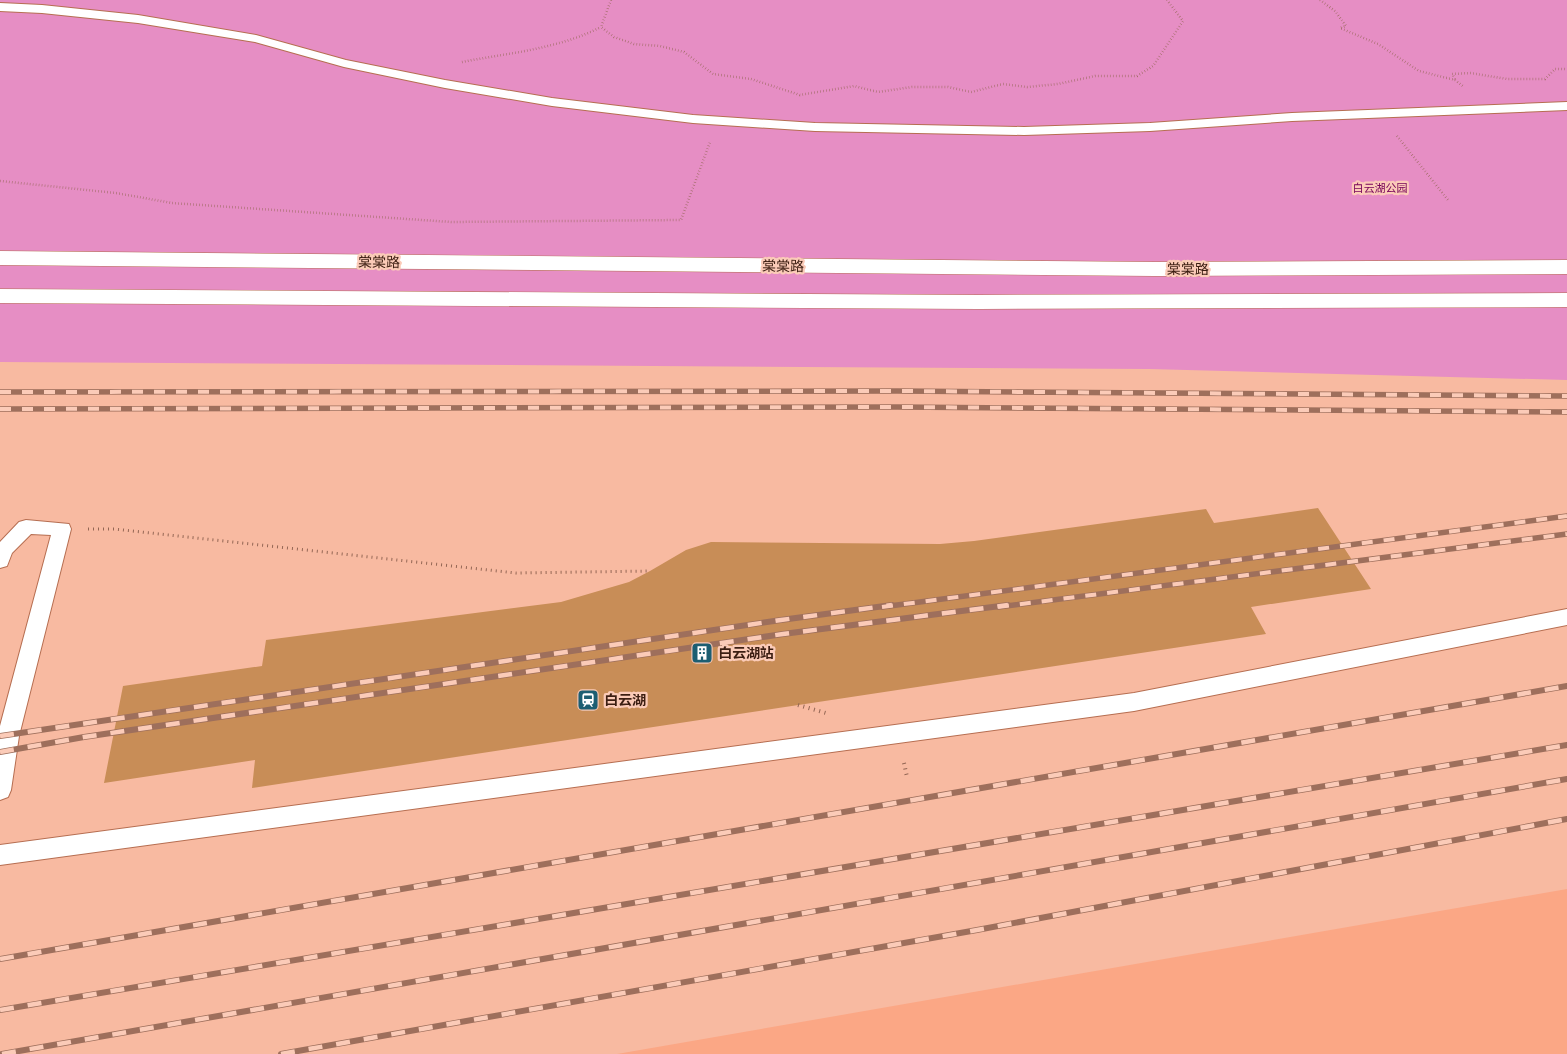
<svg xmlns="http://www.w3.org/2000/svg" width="1567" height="1054" font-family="'DejaVu Sans','Noto Sans SC',sans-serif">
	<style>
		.built { fill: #fba785 }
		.green { fill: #e68ec4 }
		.building { fill: #c88d57 }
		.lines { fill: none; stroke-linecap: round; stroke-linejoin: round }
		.service-casing { stroke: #b66e51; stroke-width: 2 }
		.tertiary-casing { stroke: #b66e51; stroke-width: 1 }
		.path-far2 { stroke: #936654; stroke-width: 2.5; stroke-dasharray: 0.5 2.5; stroke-linecap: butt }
		.path-far1 { stroke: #936654; stroke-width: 3; stroke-dasharray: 1 4; stroke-linecap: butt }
		.path { stroke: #936654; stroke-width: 4; stroke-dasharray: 1 4.5; stroke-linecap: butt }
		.service { fill: #fff; fill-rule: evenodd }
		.tertiary { fill: #fff; fill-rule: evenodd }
		.rail-far1-casing { stroke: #9e6f5c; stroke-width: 5.5 }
		.rail-casing { stroke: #9e6f5c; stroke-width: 6 }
		.rail-far1 { stroke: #fbcbb8; stroke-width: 4; stroke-dasharray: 11; stroke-linecap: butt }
		.rail { stroke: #fbcbb8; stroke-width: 4.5; stroke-dasharray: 14; stroke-linecap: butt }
		.labels { text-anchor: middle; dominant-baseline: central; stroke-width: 4.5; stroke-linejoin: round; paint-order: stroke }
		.far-park-label { font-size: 11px; fill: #750158; stroke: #fbcbb8 }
		.street-label { font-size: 14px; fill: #3c1e12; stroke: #fbcbb8 }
		.poi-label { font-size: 14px; font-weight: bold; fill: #3c1e12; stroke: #fbcbb8; text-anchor: start }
	</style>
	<rect width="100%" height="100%" fill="#f8baa1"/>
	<path class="built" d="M 1567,889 L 1567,1054 L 617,1054 Z"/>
	<path class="green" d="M 0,0 L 1567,0 L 1567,380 L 1149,369 L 0,362 Z"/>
	<path class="building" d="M 1318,508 L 1371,589 L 1251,607 L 1266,634 L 252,788 L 255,760 L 104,783 L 123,686 L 262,666 L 266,640 L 561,602 L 629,582 L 650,571 L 686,550 L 711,542 L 940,544 L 974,541 L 1206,509 L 1214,523 Z"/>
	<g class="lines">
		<g class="service-casing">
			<path id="service" d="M 0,3 L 42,5 L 138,15 L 256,35 L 346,60 L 445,80 L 552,98 L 693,115 L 815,123 L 1024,127 L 1150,123 L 1292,113 L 1567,102 L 1567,110 L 1292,121 L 1150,131 L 1024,135 L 815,131 L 693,123 L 552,106 L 445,88 L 344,67 L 255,42 L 138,23 L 42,13 L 0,11 Z
				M 26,520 L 69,524 L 71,529 L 19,736 L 11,790 L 8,797 L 0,800 L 0,726 L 51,535 L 31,534 L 12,553 L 7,566 L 0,568 L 0,542 L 19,522 Z
				M 1567,609 L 1567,625 L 1134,711 L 0,865 L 0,845 L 1134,693 Z"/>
		</g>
		<g class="tertiary-casing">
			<path id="tertiary" d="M 0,251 L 1155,262 L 1567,260 L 1567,274 L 1155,276 L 0,265 Z
				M 0,289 L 979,295 L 1567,293 L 1567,307 L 979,309 L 0,303 Z"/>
		</g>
		<path class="path-far2" d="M 611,0 L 601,27 L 614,37 L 634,44 L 660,46 L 684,52 L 713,74 L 751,79 L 800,95 L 854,86 L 878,92 L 912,87 L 948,87 L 971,92 L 1003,84 L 1027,87 L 1058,84 L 1095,76 L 1137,76 L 1153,66 L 1183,21 L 1167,0
			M 1320,0 L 1335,11 L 1346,26 L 1340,28 L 1378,44 L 1419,71 L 1455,80 L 1464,87
			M 462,62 C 509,53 558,49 601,27
			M 1455,79 L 1452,74 L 1470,73 L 1507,79 L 1545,79 L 1555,69 L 1567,69
			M 1397,136 L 1448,200
			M 0,181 L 116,193 L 172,203 L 451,222 L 681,220 L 710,142"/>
		<path class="path-far1" d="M 88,529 L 114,529 L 516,573 L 650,571"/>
		<path class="path" d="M 798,705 L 826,713
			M 904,763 L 907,777"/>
		<use href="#service" class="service"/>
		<use href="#tertiary" class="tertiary"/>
		<g class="rail-far1-casing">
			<path id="rail-far1" d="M 0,392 L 897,391 L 1567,396
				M 0,409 L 897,407 L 1567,412
				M 882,607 L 1567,516
				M 998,607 L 1567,534"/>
		</g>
		<g class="rail-casing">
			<path id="rail" d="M 0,736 L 781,620 L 892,605
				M 0,752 L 84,737 L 783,634 L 1008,605
				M 0,959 L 1567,686
				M 0,1010 L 1567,745
				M 2,1054 L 1567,779
				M 281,1054 L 977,930 L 1567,819"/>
		</g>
		<use href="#rail-far1" class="rail-far1"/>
		<use href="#rail" class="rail"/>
	</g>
	<defs>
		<g id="building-square" transform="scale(1.125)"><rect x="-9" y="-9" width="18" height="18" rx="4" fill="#1c5e72" stroke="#fbcbb8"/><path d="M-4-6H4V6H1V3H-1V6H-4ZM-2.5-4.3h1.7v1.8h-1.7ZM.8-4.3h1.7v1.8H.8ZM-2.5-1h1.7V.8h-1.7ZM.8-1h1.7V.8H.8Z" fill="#fff"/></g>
		<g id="station-square" transform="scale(1.125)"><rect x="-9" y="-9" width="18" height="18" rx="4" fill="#1c5e72" stroke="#fbcbb8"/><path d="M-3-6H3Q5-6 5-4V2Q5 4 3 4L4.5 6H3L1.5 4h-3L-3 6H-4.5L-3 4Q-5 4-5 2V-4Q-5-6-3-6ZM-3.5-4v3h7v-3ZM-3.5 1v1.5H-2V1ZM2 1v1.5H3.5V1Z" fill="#fff"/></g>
	</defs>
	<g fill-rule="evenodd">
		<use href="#building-square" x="702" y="653"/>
		<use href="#station-square" x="588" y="700"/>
	</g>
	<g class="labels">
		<g class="far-park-label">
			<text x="1380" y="188">白云湖公园</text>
		</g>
		<g class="street-label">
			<text transform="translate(379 262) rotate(1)">棠棠路</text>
			<text transform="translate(783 266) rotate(1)">棠棠路</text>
			<text x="1188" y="269">棠棠路</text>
		</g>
		<g class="poi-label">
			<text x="718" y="653">白云湖站</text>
			<text x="604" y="700">白云湖</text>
		</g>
	</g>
</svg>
